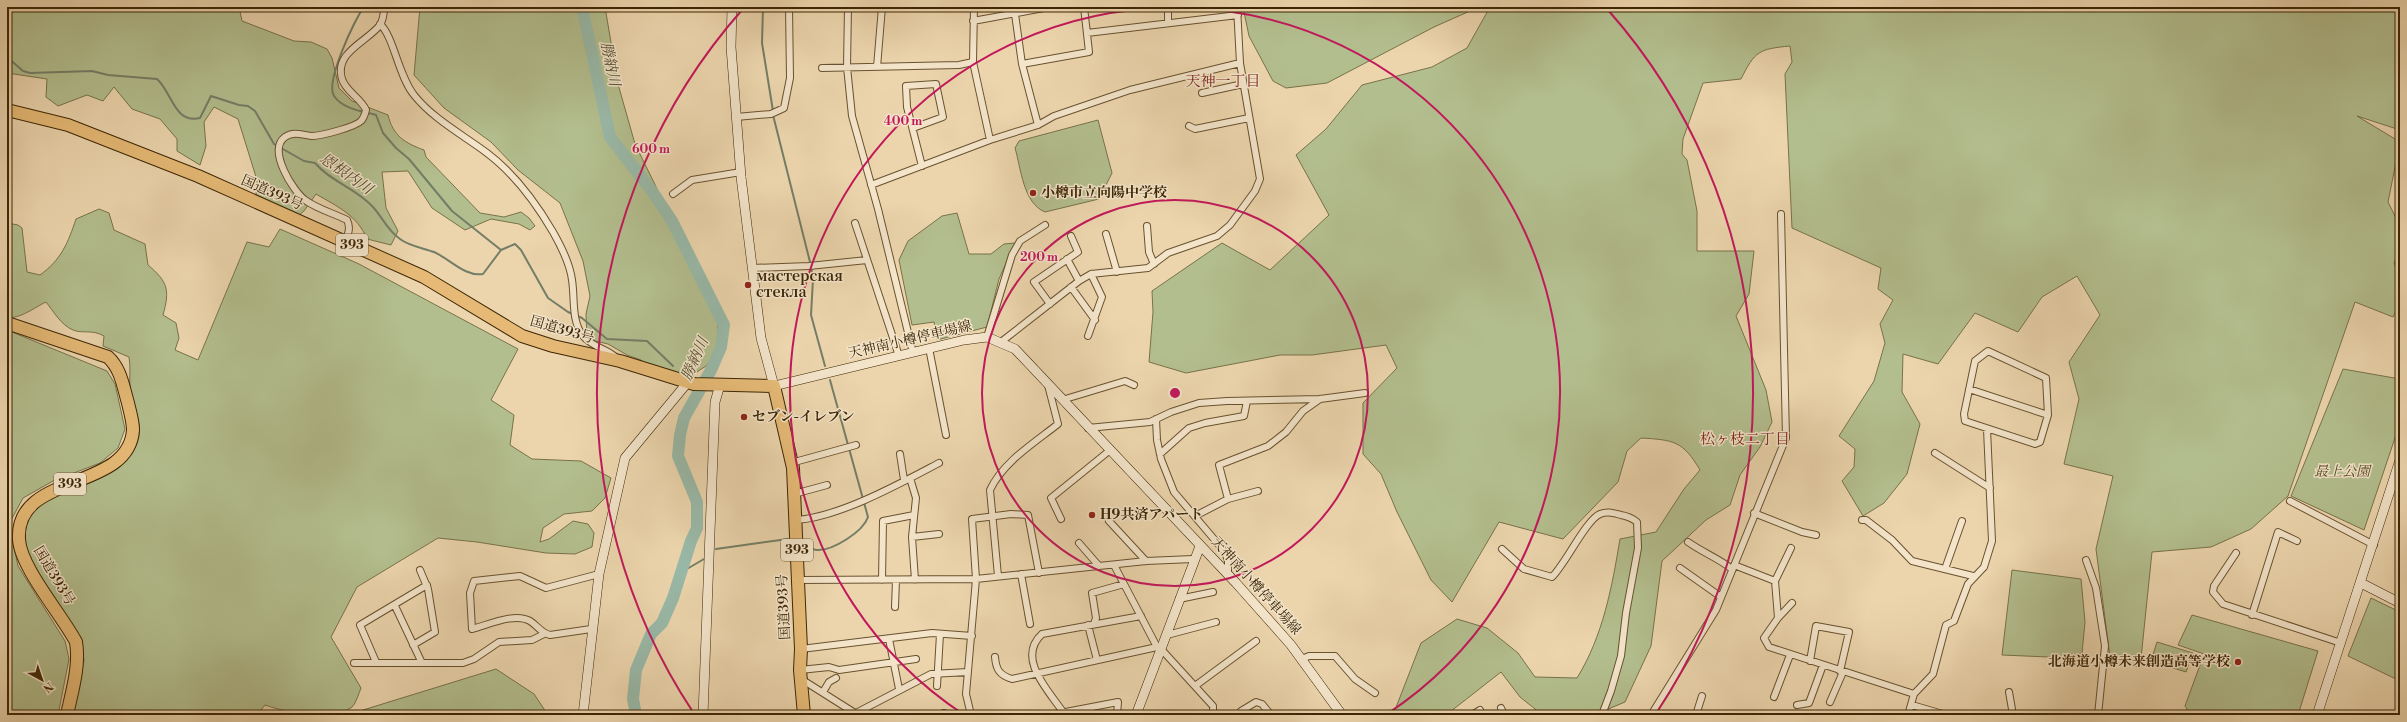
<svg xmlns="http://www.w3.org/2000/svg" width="2407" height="722" font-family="'Libre Bodoni','Noto Serif JP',serif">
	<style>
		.green { fill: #b3be8e; stroke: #78724a }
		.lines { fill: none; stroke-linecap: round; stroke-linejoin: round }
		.stream { stroke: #747e67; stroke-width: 2 }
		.river { stroke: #99b9a8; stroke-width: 12 }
		.street-casing { stroke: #68522f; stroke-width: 8 }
		.secondary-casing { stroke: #3c2605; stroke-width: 10 }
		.highway-casing { stroke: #3c2605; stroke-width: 14 }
		.street { stroke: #f3e4ca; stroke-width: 6 }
		.secondary { stroke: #f3e4ca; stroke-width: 9 }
		.highway { stroke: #e6ba76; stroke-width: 12 }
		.ring { fill: none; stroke: #c2185b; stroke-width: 2 }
		.poi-dot { fill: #8f2418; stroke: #f3e4ca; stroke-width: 1.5 }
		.labels { text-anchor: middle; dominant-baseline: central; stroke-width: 3; stroke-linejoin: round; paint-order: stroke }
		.shield { fill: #f3e4ca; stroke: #735f40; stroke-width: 1 }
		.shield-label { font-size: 13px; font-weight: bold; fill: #3c2605 }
		.street-label { font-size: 14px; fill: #3c2605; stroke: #f3e4ca }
		.poi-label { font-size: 14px; font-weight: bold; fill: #3c2605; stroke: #f3e4ca; text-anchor: start }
		.park-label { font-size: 14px; font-style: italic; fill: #5a4c27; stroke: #f3e4ca }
		.water-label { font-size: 15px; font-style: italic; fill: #534b2e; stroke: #f3e4ca }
		.neighbourhood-label { font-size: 15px; fill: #7a1f14; stroke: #f3e4ca }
		.centre { fill: #c2185b; stroke: #f3e4ca; stroke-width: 2 }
		.ring-label { font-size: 12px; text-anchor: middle; font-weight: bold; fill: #c2185b; stroke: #f3e4ca; stroke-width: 3; stroke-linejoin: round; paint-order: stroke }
	</style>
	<rect width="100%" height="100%" fill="#ecd5ad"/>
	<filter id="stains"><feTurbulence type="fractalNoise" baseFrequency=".005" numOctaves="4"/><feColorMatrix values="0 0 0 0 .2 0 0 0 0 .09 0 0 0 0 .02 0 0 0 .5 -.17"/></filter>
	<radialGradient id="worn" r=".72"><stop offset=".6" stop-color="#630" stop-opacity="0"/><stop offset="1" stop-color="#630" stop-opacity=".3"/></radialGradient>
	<path class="green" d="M 7,7 L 239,7 L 242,21 L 294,41 L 311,42 L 327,49 L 332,58 L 339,88 L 352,101 L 388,115 C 393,136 405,143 424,150 L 426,157 L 480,213 L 504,217 L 521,212 L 529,218 L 535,226 L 530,230 L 519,224 L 491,219 L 465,230 L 432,208 L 408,171 L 382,172 L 386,208 L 398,231 L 391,245 L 367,239 C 357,215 338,207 316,194 L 304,211 L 298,216 L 256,196 L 257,180 L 238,119 L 214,107 L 204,122 L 206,146 L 200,165 L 177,151 L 177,139 L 160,119 L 132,109 L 114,87 L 103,101 L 87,95 L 58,106 L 46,97 L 47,79 L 7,73 Z
		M 420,7 L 605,7 L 618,84 L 635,144 L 701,278 L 718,322 L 718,350 L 706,366 L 683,381 L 666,381 L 641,360 L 627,355 L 608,344 L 587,339 L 586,314 L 590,296 L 583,261 L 560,203 L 518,170 L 491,142 L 444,108 L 414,75 Z
		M 1243,7 L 1479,7 L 1434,27 L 1327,83 L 1286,88 L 1273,81 L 1249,36 Z
		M 1490,7 L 2400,7 L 2400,130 L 2357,116 L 2400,142 L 2388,202 L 2400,226 L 2400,255 L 2394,262 C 2400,284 2404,296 2393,317 L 2355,302 L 2288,496 L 2251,529 L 2211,547 L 2152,552 L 2140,668 L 2110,657 L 2096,549 L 2113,476 L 2064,464 L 2079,399 L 2069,362 L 2100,315 L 2077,276 L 2042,297 L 2018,332 L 1975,313 L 1938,364 L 1903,354 L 1902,392 L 1920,424 L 1907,474 L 1884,503 L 1863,516 L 1842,481 L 1854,467 L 1855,449 L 1839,436 L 1874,381 L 1885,343 L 1880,324 L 1893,300 L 1878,289 L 1881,268 L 1792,228 L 1785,74 L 1792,62 L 1790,46 C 1759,49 1755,51 1741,79 L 1703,83 L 1683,139 L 1682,154 L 1687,160 L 1697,211 L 1697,251 L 1754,251 L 1749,294 L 1736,316 L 1766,390 L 1772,422 L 1760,447 L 1740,475 L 1730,505 L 1706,520 L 1662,561 L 1651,646 L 1625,702 L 1594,715 L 1569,715 L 1567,712 L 1540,713 L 1520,697 L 1501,672 L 1446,715 L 1390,715 L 1395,710 L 1421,643 L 1457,619 L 1487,628 L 1518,653 L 1535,677 L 1577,678 C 1603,636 1612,587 1620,539 L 1656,532 L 1684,489 L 1700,470 C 1683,441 1674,440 1641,438 L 1627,451 L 1618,482 L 1563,539 L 1499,522 L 1452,602 L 1431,580 L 1397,512 L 1381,474 L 1363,454 L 1363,403 L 1397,368 L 1386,345 L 1312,355 L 1280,355 L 1186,373 L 1149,362 L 1153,312 L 1152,291 L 1222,243 L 1270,270 L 1329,215 L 1296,155 L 1326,129 L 1362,85 L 1432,67 L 1467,48 Z
		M 1098,120 L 1112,173 L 1099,199 L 1045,212 C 1023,203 1021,168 1015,148 L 1019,141 Z
		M 99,209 L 109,213 L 114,230 L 145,244 L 148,265 C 168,282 170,290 163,315 L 176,323 L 179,338 L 175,350 L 198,360 L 247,242 L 269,247 L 280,229 L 359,264 L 518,349 L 491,400 L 514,415 L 510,445 L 532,459 L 581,461 L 611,478 L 605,498 L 592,511 L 564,514 L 543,528 L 540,542 L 549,539 L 573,521 L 588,524 L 594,533 L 592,547 L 575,554 L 546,553 L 477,542 L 438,538 L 357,587 L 331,637 L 361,688 C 359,693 356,703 352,707 C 331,722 288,713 265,705 L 257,715 L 72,715 L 84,660 L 82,649 C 69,626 56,603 42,580 C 37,571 28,559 26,548 C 14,476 117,498 137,443 C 145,423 131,406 130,387 C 129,377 131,368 129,357 L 103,346 L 104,336 C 92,329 82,334 73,330 C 61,325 54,312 46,302 C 35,307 19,320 7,317 L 7,223 L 18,225 L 22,228 L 27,272 L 40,275 C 61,260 68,243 76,219 Z
		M 957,213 L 969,254 L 991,254 L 1004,244 L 1015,243 L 999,279 L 987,327 L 937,340 L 934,322 L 912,325 L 899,260 L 908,241 L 942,216 Z
		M 7,330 L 107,371 L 115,384 L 125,429 L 118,448 L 100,463 L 53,481 L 23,498 L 9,524 L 18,566 L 65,641 L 69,659 L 58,715 L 7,715 Z
		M 2343,369 L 2400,379 L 2400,423 L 2364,530 L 2291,496 Z
		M 2012,570 L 2081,579 L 2085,622 L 2082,653 L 2071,658 L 2002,655 Z
		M 2371,598 L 2400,612 L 2400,681 L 2348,656 Z
		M 2192,615 L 2318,651 L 2298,715 L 2191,715 L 2185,706 L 2204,654 L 2178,645 Z
		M 2157,642 L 2193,653 L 2186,672 L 2151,661 Z
		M 496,669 L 534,694 L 548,715 L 357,715 L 363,710 Z"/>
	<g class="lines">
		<path class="stream" d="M 364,7 C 354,20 325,83 334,96 C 343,109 361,111 376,115 L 383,133 L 396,148 L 409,159 L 452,211 L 501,250
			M 763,7 L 762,43 L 773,111
			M 7,57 L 23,71 L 30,73 L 92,71 L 108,75 L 157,79 C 172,92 174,124 200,118 L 211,96 L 239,105 L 248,106 L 255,111 L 274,144 L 304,161 L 315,163 C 331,182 356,188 373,207 C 383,218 387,230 400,239 C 409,246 423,248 434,252 C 450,259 465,277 483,274 L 501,250 L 515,244 L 521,250 L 548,298 L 568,312 L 582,318 L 607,339 L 647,341 L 673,366
			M 773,115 L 811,266 L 813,279 L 811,315 L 825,366
			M 693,392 L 699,393
			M 805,545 C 809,547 813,550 817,550 C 832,551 863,532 868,517 L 830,380
			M 716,549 L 788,539
			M 680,573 L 704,559"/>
		<path class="river" d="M 582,7 L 610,137 L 652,191 L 672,221 L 724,325 L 721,347 L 711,370 L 684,418 L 680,435 L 678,456 L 697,502 L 697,528 L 691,541 L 673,598 L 662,623 L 651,634 L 636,670 L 633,699 L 636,715"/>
		<g class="street-casing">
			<path id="street" d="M 848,7 L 847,67 L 852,116 L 878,209 L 913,353
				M 940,7 L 974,7
				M 974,7 L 973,62 L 990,140
				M 1014,7 L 1022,64 L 1038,125
				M 1168,7 L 1168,22
				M 973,21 L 1049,7
				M 380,24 C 394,37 398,75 414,95 C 433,119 463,135 487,153 C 515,174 536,203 553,232 C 561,246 570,264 572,280 C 575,298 571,321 583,336 C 593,348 607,348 618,359
				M 1087,33 L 1238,15
				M 1022,64 L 1089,52 L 1084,7
				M 877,67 L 882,7
				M 822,68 L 959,65 L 973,62
				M 1202,93 L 1243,84
				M 736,117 L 771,114 L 784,108 L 790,78 L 789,7
				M 1189,126 L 1195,129 L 1249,118
				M 913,128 L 943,117 L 936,84 L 906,86 L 907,107 L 922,166
				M 871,185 L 990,140 L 1038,125 L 1054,116 L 1130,90 L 1240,63
				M 673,194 L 692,180 L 741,172
				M 855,223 L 899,356
				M 1147,226 L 1149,252 L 1154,264
				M 1106,234 L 1117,272
				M 345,242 C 348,234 351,228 347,220 C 333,213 317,209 305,200 C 293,191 267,150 285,137 C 294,131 302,135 312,136 C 321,136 355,127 361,121 C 364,118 365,114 366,110 C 361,98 346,92 342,79 C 334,52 367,42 380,25 C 383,20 384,13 384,7
				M 1067,259 L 1079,281
				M 752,268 L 809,266 L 867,260
				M 1071,287 L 1095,320
				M 1050,304 L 1034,282 L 1078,252 L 1071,236
				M 1088,336 L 1102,297 L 1091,274
				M 987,337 L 1012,255 L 1020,241 L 1045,225
				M 1001,342 L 1079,281 L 1091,274 L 1148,268 L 1168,253 L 1217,236 L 1230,225 L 1255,191 L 1260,179 L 1240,63 L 1237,7
				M 929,348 L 946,435
				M 1988,351 L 2046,378 L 2048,415 L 2040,442 L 2035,444 L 1965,421 L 1964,414 L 1975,361 Z
				M 1969,389 L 2048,415
				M 1062,400 L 1125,381 L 1134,385
				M 1156,419 L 1157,440 L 1161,459 L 1174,492 L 1225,552 L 1228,561 L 1228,574
				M 1088,428 L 1150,422 L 1171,412 L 1199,403 L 1227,401 L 1320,399 L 1365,393
				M 1935,453 L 1990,488
				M 900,454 L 904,480
				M 1160,454 L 1189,428 L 1205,423 L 1244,416 L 1247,401
				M 791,463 L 856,445
				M 910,478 L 916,498 L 912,537 L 915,580
				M 794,494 L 827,485
				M 1228,499 L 1219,465 L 1268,446 L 1286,432 L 1303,411 L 1320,399
				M 2290,501 L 2374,545
				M 1754,513 L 1802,532 L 1816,535
				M 1195,516 L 1228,499 L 1258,491
				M 1061,519 L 1051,498 L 1109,451
				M 795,520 C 838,518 901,483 939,463
				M 1862,520 L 1866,520 L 1892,540 L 1912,561 L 1973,576
				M 1109,521 L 1146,561
				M 912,537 L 939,534
				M 1688,542 C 1702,552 1718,558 1732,569
				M 1079,543 L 1099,566
				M 1791,548 L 1775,581 L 1778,618 L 1764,638 L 1769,647 L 1914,694
				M 1502,549 L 1524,569 L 1552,577 C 1566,563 1586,520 1600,514 C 1607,511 1613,513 1621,515 C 1627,516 1632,518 1637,522 L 1638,548 L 1626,613 L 1621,656 L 1611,691 L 1603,712 L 1604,715
				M 2236,553 L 2214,586 L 2213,592 L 2223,604 L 2341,643
				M 2086,560 L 2096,588 L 2105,646 L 2098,715
				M 1114,565 L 1157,647 L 1161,649 L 1213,706 L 1213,715
				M 1734,565 L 1775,581
				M 1680,568 L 1721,597
				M 1945,569 L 1962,521
				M 1021,574 L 1030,624
				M 998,576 L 990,490 C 1003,462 1034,443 1058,424 L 1048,385
				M 798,580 L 976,579 L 1146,561 L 1193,559
				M 882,580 L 883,521 L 914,515
				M 1179,599 L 1213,592
				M 395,606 L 421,661
				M 895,607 L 896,580
				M 2252,615 L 2278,532 L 2297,541
				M 1778,618 L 1792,603
				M 1094,624 L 1096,618 L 1092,593 L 1124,584
				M 1088,625 L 1097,660
				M 591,629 L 550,635 C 541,633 538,626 530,621 C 515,612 488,625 472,629 L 470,593 L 474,581 L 520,576 L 546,588 L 599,574
				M 1167,635 L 1216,622
				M 889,639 L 899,689
				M 413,645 L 435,632 L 428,589 L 420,570
				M 801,649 L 932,633 L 972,636
				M 995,657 C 996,669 999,675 1012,679 L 1157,647
				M 1302,659 L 1309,656 L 1335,656 L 1355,679 L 1375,693
				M 1810,661 L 1816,626 L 1849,632 L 1840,671
				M 376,662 L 360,625 L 427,585
				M 354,663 L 463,663 L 474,659 L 499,642 L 532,640 L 544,634
				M 800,670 L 829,667 L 839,670 L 916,659
				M 801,679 L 858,715
				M 937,686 L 940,634
				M 1195,686 L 1256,641
				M 823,692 L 829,682 L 836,678
				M 2009,692 L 2013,715
				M 1774,697 L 1790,655
				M 1830,702 L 1843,672
				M 1797,705 L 1809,703 L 1823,665
				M 1912,705 L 1946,715
				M 1501,708 L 1504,715
				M 1063,712 C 1048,690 1016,658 1042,634 L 1141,616
				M 856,713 L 931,674 L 968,672
				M 944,715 L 944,713
				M 971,715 L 966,694 L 976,579 L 972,519 L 1011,514 L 1028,515 L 1039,573
				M 1050,715 L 1118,702 L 1117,715
				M 1242,715 L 1241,711 L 1256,702 L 1262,704 L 1271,715
				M 1472,715 L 1480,710
				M 1651,715 L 1716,610 L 1786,438 L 1781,214
				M 1696,715 L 1702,696
				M 1908,715 L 1914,694 L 1933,674 L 1946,625 L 1954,621 L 1968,584 L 1984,567 L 1992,541 L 1987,429"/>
		</g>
		<g class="secondary-casing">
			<path id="secondary" d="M 732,7 L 731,47 L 741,177 L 761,338 L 774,386 L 964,340 L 987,337 L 1015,349 L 1236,583 L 1291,645 L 1342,715
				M 2361,583 L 2400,603
				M 583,715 L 599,574 L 625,458 L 688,382
				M 703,715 L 715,402 L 720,385
				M 1136,715 L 1200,546
				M 2317,715 L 2400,460"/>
		</g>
		<g class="highway-casing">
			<path id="highway" d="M 7,110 L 68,125 L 198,176 L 424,277 L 522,336 L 553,346 L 620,361 L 694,384 L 774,386 L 793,468 L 801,649 L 800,670 L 804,715
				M 7,323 L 108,357 C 121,369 123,386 128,403 C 130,412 133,421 133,430 C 129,492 15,472 19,539 C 20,567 62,615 76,642 C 80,666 72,691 67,715"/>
		</g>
		<use href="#street" class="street"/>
		<use href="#secondary" class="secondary"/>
		<use href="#highway" class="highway"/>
	</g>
	<g class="ring">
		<circle cx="1175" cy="393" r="193"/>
		<path d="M963 714A385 385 0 1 1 1387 714"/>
		<path d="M693 712A578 578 0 0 1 742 10M1608 10A578 578 0 0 1 1657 712"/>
	</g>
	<g class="poi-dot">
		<circle cx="1033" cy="193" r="4"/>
		<circle cx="748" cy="285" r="4"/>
		<circle cx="744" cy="417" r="4"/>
		<circle cx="1092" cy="515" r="4"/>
		<circle cx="2238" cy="662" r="4"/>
	</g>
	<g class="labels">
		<g class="shield">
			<rect x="336" y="234" width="32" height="22" rx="3"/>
			<rect x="54" y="473" width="32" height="22" rx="3"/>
			<rect x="781" y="539" width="32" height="22" rx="3"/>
		</g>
		<g class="shield-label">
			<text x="352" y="245">393</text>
			<text x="70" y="484">393</text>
			<text x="797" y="550">393</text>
		</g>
		<g class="street-label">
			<text transform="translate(272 193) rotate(24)">国道393号</text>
			<text transform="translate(562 330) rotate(16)">国道393号</text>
			<text transform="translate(910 340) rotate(-13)">天神南小樽停車場線</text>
			<text transform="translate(54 576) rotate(59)">国道393号</text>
			<text transform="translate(1256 586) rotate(48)">天神南小樽停車場線</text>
			<text transform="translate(784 607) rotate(-93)">国道393号</text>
		</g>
		<g class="poi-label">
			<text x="1041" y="193">小樽市立向陽中学校</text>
			<text x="756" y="277">мастерская<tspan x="756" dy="16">стекла</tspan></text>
			<text x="752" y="417">セブン-イレブン</text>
			<text x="1100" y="515">H9共済アパート</text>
			<text x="2230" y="662" text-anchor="end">北海道小樽未来創造高等学校</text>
		</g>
		<g class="park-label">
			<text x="2342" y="472">最上公園</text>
		</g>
		<g class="water-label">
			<text transform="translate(610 64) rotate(78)">勝納川</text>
			<text transform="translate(346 174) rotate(35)">恩根内川</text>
			<text transform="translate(695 359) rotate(-66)">勝納川</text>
		</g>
		<g class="neighbourhood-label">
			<text x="1223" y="81">天神一丁目</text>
			<text x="1745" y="439">松ヶ枝二丁目</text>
		</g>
	</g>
	<circle cx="1175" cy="393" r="6" class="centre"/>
	<g class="ring-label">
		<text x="903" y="125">400 m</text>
		<text x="651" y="153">600 m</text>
		<text x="1039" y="261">200 m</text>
	</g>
	<rect width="2407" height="722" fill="none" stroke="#ecd5ad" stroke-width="24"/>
	<rect x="8" y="8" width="2391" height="706" fill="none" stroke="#3c2605" stroke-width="2"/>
	<rect x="12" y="12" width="2383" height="698" fill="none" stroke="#3c2605"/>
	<g transform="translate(42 680) rotate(140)" stroke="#f3e4ca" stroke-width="3" paint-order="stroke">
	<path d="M0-3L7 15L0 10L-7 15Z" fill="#3c2605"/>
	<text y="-6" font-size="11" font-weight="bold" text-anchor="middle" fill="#3c2605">N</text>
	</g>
	<rect width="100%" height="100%" filter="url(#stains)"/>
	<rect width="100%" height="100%" fill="url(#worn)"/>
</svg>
